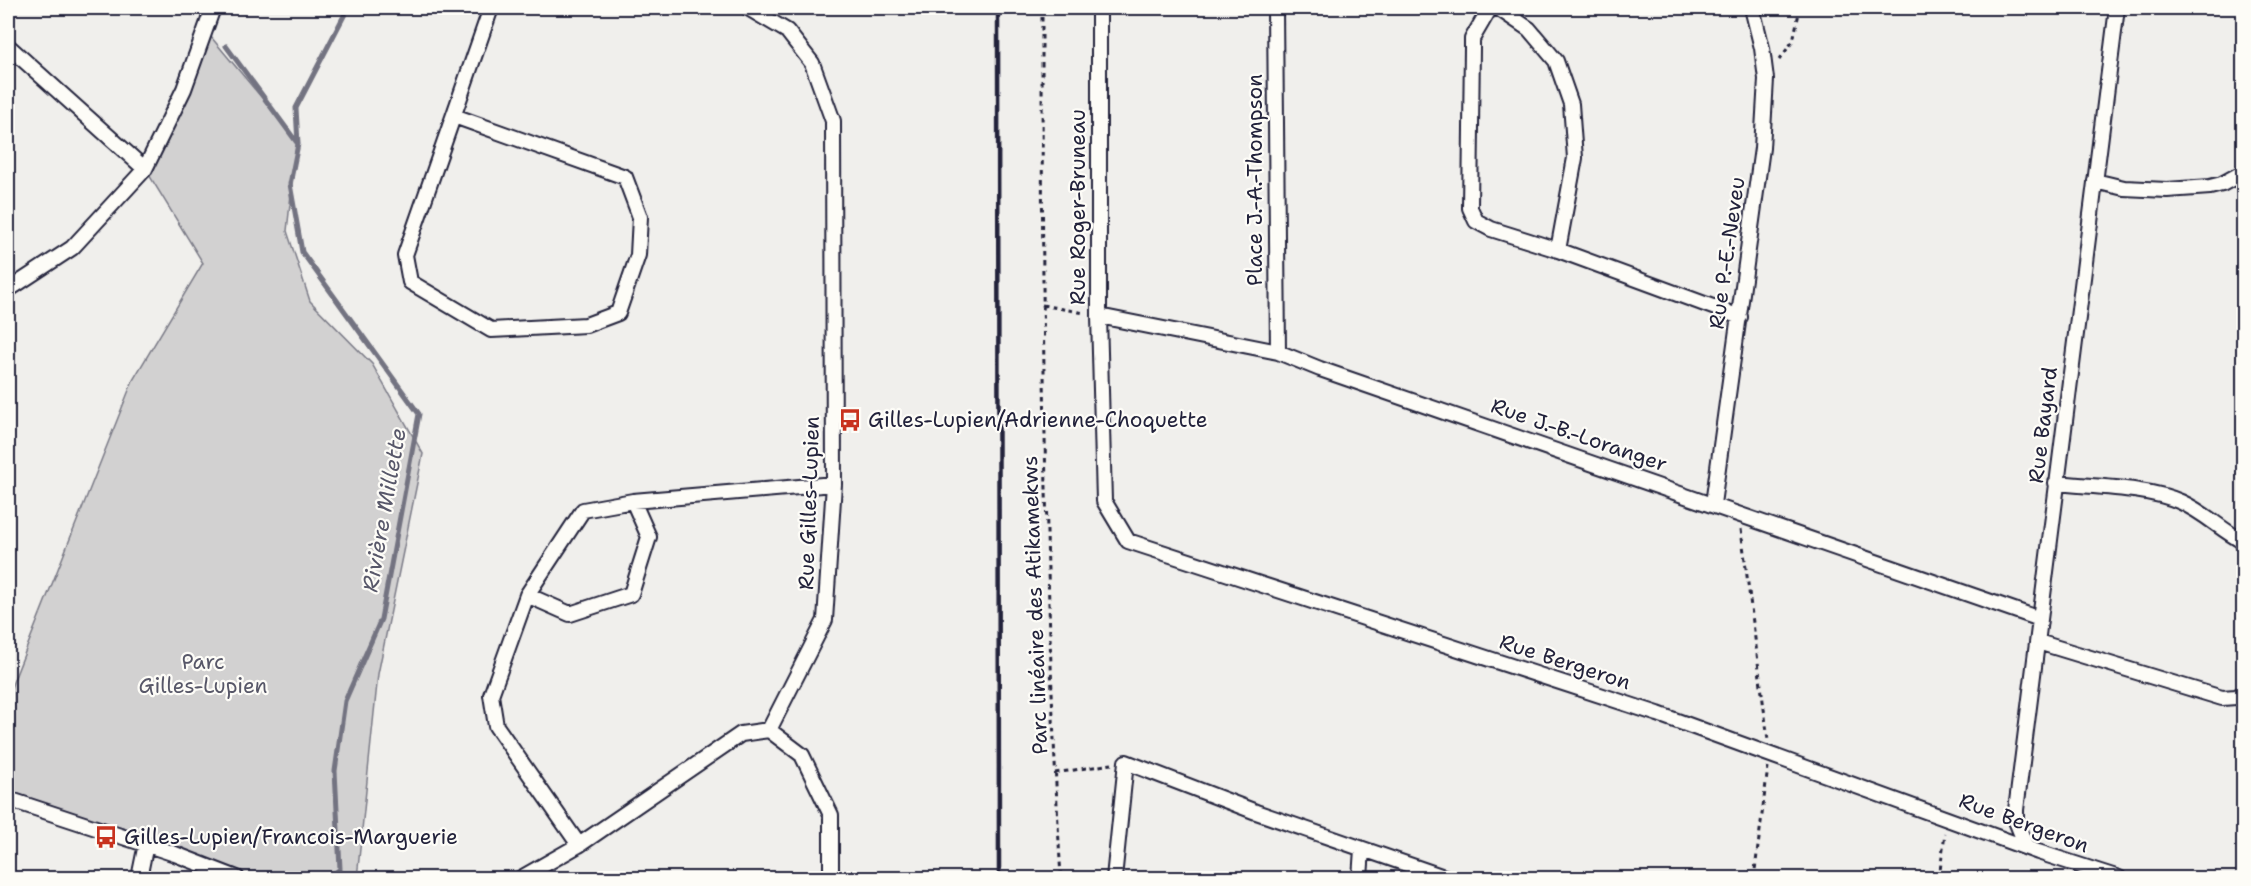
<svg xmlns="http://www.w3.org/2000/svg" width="2251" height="886" font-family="'Shantell Sans',sans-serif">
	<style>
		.green { fill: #d2d1d1; stroke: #7a7a86; stroke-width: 1.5 }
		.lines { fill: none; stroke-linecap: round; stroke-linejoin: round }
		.stream { stroke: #737381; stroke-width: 5 }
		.minor-casing { stroke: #22223b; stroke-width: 18 }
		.path { stroke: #22223b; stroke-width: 3; stroke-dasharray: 4.5 4.5; stroke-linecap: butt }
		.minor { stroke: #fdfcf7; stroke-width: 14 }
		.rail { stroke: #22223b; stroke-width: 4.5 }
		.labels { text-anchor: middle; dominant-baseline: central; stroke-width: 4.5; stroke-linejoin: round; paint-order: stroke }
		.street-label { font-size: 21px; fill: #22223b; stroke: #fdfcf7 }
		.poi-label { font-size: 21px; fill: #22223b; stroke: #fdfcf7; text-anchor: start }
		.park-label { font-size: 21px; fill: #575768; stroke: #fdfcf7 }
		.water-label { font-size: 22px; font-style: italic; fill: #58586a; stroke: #fdfcf7 }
	</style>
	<rect width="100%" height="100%" fill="#f0efec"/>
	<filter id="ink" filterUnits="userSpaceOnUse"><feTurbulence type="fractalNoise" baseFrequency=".0167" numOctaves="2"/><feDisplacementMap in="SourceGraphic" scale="12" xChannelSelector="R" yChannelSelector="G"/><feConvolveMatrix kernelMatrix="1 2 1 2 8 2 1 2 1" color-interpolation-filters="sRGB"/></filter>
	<g filter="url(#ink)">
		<path class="green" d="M 206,31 L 297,140 L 287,231 L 310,301 L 372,364 L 423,454 L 378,674 L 357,878 L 246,878 L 8,796 L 8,695 L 133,380 L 203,263 L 146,170 Z"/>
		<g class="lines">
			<path class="stream" d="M 226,46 L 298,144
				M 329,878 L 340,869 L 335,771 L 345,701 L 381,619 L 419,414 L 302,252 L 290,184 L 298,144 L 296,108 L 348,8"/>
			<g class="minor-casing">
				<path id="minor" d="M 748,8 L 787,31 L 812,63 L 833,121 L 834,484 L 825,620 L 769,730
					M 1099,8 L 1099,316 L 1104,501 L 1128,541 L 1658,714 L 2038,852 L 2119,878
					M 1275,8 L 1278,352
					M 1490,8 L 1472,39 L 1472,48 L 1470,208 L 1476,221 L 1491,229 L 1558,250 L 1740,317
					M 1498,8 L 1529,29 L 1556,61 L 1571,104 L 1575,158 L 1558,250
					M 8,46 L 145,169
					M 454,116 L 625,177 L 640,217 L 638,255 L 618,313 L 586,325 L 491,330 L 410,282 L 405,255 L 491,8
					M 2095,181 L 2124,188 L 2167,190 L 2210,187 L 2222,184 L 2244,172
					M 8,290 L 72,248 L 145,169 L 184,89 L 213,8
					M 1099,316 L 1278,352 L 1320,369 L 2040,619
					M 2056,483 C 2093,487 2148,487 2181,502 C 2204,512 2221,530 2244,542
					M 1713,504 L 1762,148 L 1766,79 L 1762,48 L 1752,8
					M 527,595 L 570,614 L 631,594 L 649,537 L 633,501
					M 2038,642 L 2222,698 L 2236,697 L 2244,693
					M 769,730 L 802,755 L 831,815 L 831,878
					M 8,799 L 175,854 L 237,878
					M 579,845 L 496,726 L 491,695 L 527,595 L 583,510 L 633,501 L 834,484
					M 2026,846 L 2016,821 L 2016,810 L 2117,8
					M 139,878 L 146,844
					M 521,878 L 579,845 L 741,734 L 769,730
					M 1114,878 L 1126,762 L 1256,812 L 1447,878
					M 1360,878 L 1362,849"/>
			</g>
			<path class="path" d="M 1042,8 C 1042,298 1044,589 1061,878
				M 1779,60 L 1793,41 L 1800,8
				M 1042,305 L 1084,313
				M 1741,529 L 1768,740
				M 1055,773 L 1112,764
				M 1754,878 L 1768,767
				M 1939,878 L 1945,833"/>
			<use href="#minor" class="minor"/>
			<path class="rail" d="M 998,8 L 999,878"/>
		</g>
	</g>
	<defs>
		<g id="bus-bare" transform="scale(1.8)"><path d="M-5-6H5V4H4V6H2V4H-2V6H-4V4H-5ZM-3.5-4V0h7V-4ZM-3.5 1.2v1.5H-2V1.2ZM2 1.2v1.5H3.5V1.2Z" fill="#c8321e" stroke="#fdfcf7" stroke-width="2.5" paint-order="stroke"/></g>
	</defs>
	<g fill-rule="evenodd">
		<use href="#bus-bare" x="850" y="420"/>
		<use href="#bus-bare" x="106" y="837"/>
	</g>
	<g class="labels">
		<g class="street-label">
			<text transform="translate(1255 180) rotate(-90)">Place J.-A.-Thompson</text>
			<text transform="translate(1078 207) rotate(-90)">Rue Roger-Bruneau</text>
			<text transform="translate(1727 253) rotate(-82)">Rue P.-E.-Neveu</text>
			<text transform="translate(2043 425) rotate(-83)">Rue Bayard</text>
			<text transform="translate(1579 435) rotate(19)">Rue J.-B.-Loranger</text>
			<text transform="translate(809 503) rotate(-88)">Rue Gilles-Lupien</text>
			<text transform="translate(1035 605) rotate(-92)">Parc linéaire des Atikamekws</text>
			<text transform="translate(1565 662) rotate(18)">Rue Bergeron</text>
			<text transform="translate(2024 823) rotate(20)">Rue Bergeron</text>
		</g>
		<g class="poi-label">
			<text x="868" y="420">Gilles-Lupien/Adrienne-Choquette</text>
			<text x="124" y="837">Gilles-Lupien/Francois-Marguerie</text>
		</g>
		<g class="park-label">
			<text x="203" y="662">Parc<tspan x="203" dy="24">Gilles-Lupien</tspan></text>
		</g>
		<g class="water-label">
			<text transform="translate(384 510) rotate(-80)">Rivière Millette</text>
		</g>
	</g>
	<rect width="2251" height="886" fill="none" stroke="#fdfcf7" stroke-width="30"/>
	<rect x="15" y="15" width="2221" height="856" fill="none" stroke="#22223b" stroke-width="2" filter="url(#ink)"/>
</svg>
